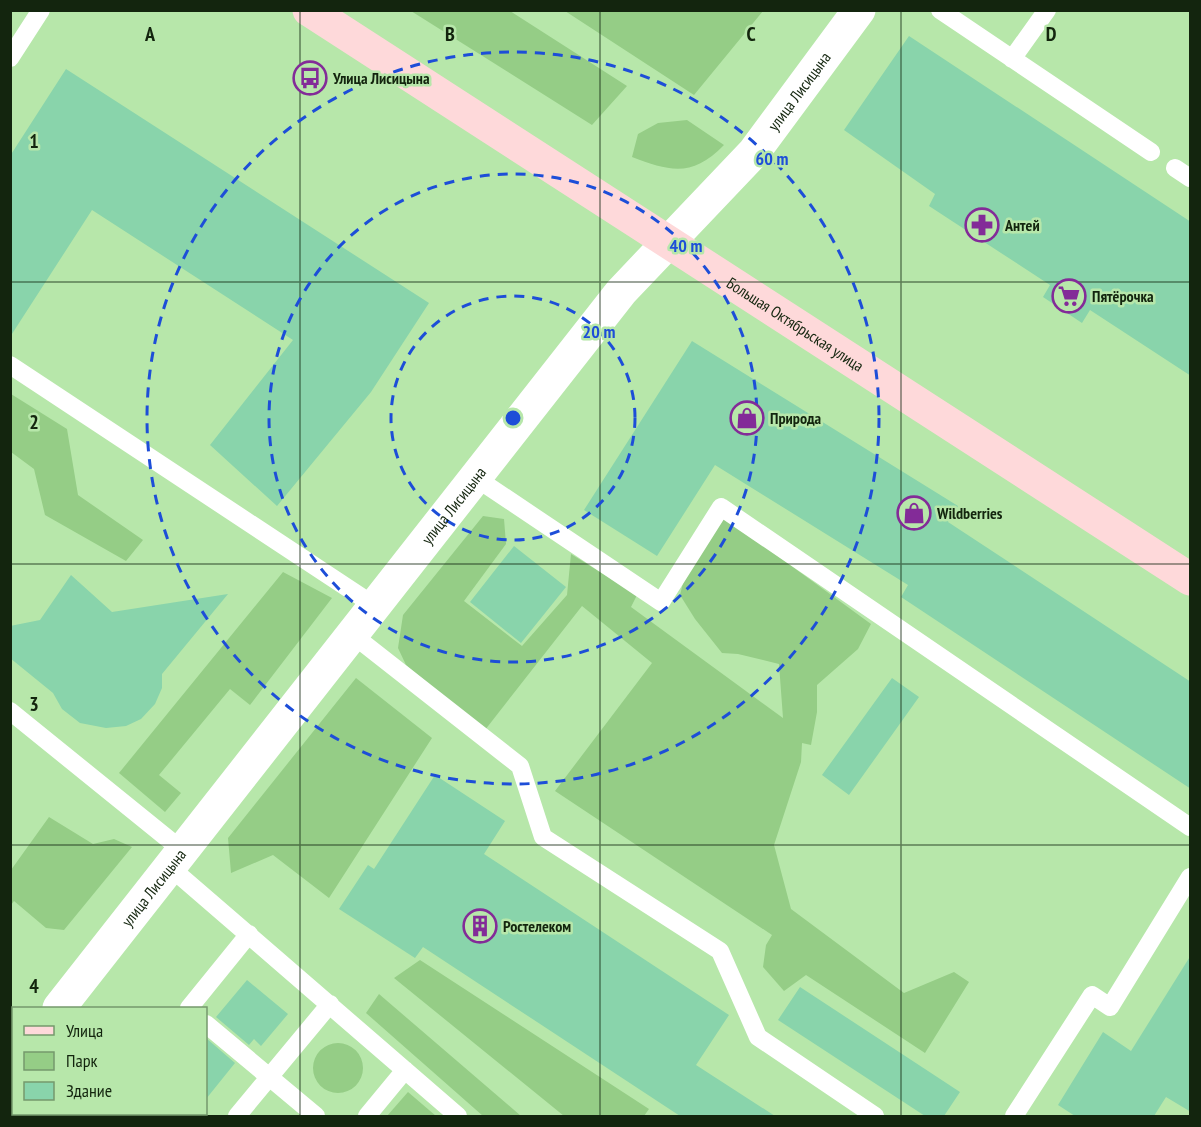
<svg xmlns="http://www.w3.org/2000/svg" width="1201" height="1127" font-family="'PT Sans Narrow',sans-serif">
	<style>
		.green { fill: #95cd86 }
		.building { fill: #89d4ab }
		.lines { fill: none; stroke-linecap: round; stroke-linejoin: round }
		.lane { stroke: #fff; stroke-width: 18 }
		.street { stroke: #fff; stroke-width: 33 }
		.secondary { stroke: #fed9da; stroke-width: 33 }
		.grid { fill: none; stroke: #13250e; stroke-width: 1.5; stroke-opacity: 0.55 }
		.ring { fill: none; stroke: #1d4ed8; stroke-width: 3; stroke-dasharray: 10 8 }
		.labels { text-anchor: middle; dominant-baseline: central; stroke-width: 5; stroke-linejoin: round; paint-order: stroke }
		.poi-label { font-size: 16px; font-weight: bold; fill: #13250e; stroke: #b7e7aa; text-anchor: start }
		.street-label { font-size: 16px; fill: #13250e; stroke: #b7e7aa }
		.grid-label { font-size: 20px; text-anchor: middle; font-weight: bold; fill: #13250e; stroke: #b7e7aa; stroke-width: 5; stroke-linejoin: round; paint-order: stroke }
		.centre { fill: #1d4ed8; stroke: #b7e7aa; stroke-width: 3 }
		.ring-label { font-size: 18px; text-anchor: middle; font-weight: bold; fill: #1d4ed8; stroke: #b7e7aa; stroke-width: 5; stroke-linejoin: round; paint-order: stroke }
	</style>
	<rect width="100%" height="100%" fill="#b7e7aa"/>
	<path class="green" d="M 411,11 L 510,11 L 627,86 L 592,125 Z
		M 565,11 L 763,11 L 694,95 Z
		M 687,120 L 724,145 C 693,177 671,172 632,157 L 638,134 L 658,123 Z
		M 11,394 L 67,429 L 78,495 L 143,540 L 126,561 L 45,515 L 34,469 L 11,452 Z
		M 483,516 L 504,519 L 506,544 L 464,601 L 522,646 L 567,595 L 571,554 L 637,595 L 631,607 L 783,718 L 779,664 L 738,654 L 722,653 L 695,619 L 680,595 L 685,575 L 723,516 L 871,624 L 858,649 L 817,685 L 817,712 L 811,745 L 802,743 L 801,762 L 774,845 L 791,909 L 904,993 L 954,972 L 969,982 L 925,1053 L 806,975 L 784,991 L 763,967 L 766,945 L 772,935 L 555,791 L 652,663 L 582,606 L 485,730 L 406,665 L 398,648 L 403,615 Z
		M 283,572 L 332,598 L 250,705 L 230,689 L 159,775 L 181,793 L 165,812 L 119,773 Z
		M 356,678 L 432,738 L 329,898 L 273,855 L 231,873 L 228,838 Z
		M 49,817 L 93,844 L 114,839 L 132,847 L 64,930 L 46,928 L 14,901 L 11,905 L 11,870 Z
		M 420,960 L 649,1109 L 644,1116 L 564,1116 L 394,978 Z
		M 379,994 L 521,1116 L 483,1116 L 366,1013 Z
		M313 1068a25 25 0 1 1 50 0a25 25 0 1 1-50 0Z
		M 408,1092 L 436,1116 L 387,1116 Z"/>
	<path class="building" d="M 909,36 L 1191,222 L 1191,376 L 1090,310 L 1082,323 L 1043,297 L 1050,285 L 929,206 L 935,194 L 844,130 Z
		M 66,69 L 429,303 L 371,392 L 277,506 L 210,445 L 293,340 L 92,210 L 10,337 L 10,156 Z
		M 692,341 L 958,506 L 948,522 L 1191,682 L 1191,789 L 901,597 L 908,585 L 715,465 L 657,556 L 584,510 Z
		M 514,546 L 566,587 L 521,643 L 470,602 Z
		M 71,575 L 112,612 L 228,594 L 162,674 L 162,688 L 155,704 L 141,719 L 126,726 L 106,728 L 80,723 L 62,709 L 53,693 L 10,658 L 10,626 L 40,620 Z
		M 892,678 L 919,697 L 849,795 L 822,775 Z
		M 435,775 L 505,821 L 484,854 L 729,1015 L 696,1065 L 775,1116 L 680,1116 L 423,947 L 415,958 L 339,909 L 368,865 L 374,869 Z
		M 1191,955 L 1191,1112 L 1166,1097 L 1154,1116 L 1075,1116 L 1058,1105 L 1103,1032 L 1131,1051 Z
		M 247,980 L 288,1014 L 261,1046 L 254,1039 L 249,1045 L 216,1017 Z
		M 800,987 L 960,1092 L 944,1116 L 925,1116 L 778,1020 Z
		M 206,1038 L 235,1063 L 206,1099 Z"/>
	<g class="lines">
		<path class="lane" d="M 940,10 L 1151,152
			M 10,58 L 41,10
			M 1012,59 L 1047,10
			M 1175,168 L 1190,178
			M 10,365 L 375,606
			M 476,478 L 661,602 L 721,507 L 1190,827
			M 353,635 L 520,766 L 543,837 L 720,951 L 758,1037 L 875,1116
			M 10,711 L 183,851
			M 171,868 L 458,1116
			M 189,1008 L 249,934
			M 206,1024 L 316,1116
			M 237,1116 L 330,1004
			M 367,1116 L 405,1070
			M 1014,1116 L 1092,995 L 1110,1007 L 1190,877"/>
		<g class="street">
			<path id="s1" d="M 59,1008 L 621,292 L 754,152 L 859,10"/>
			<path d="M 10,1069 L 14,1065"/>
		</g>
		<path class="secondary" id="s2" d="M 309,10 L 1190,579"/>
	</g>
	<path class="grid" d="M 300,10 L 300,1116M 600,10 L 600,1116M 901,10 L 901,1116M 10,282 L 1190,282M 10,564 L 1190,564M 10,845 L 1190,845"/>
	<g class="ring">
		<circle cx="513" cy="418" r="122"/>
		<circle cx="513" cy="418" r="244"/>
		<circle cx="513" cy="418" r="366"/>
	</g>
	<defs>
		<g id="bus-ring" transform="scale(1.725)"><circle r="9.5" fill="#b7e7aa" stroke="#832b98" stroke-width="1.5"/><path d="M-5-6H5V4H4V6H2V4H-2V6H-4V4H-5ZM-3.5-4V0h7V-4ZM-3.5 1.2v1.5H-2V1.2ZM2 1.2v1.5H3.5V1.2Z" fill="#832b98"/></g>
		<g id="pharmacy-ring" transform="scale(1.725)"><circle r="9.5" fill="#b7e7aa" stroke="#832b98" stroke-width="1.5"/><path d="M-2-6h4v4h4v4h-4v4h-4v-4h-4v-4h4Z" fill="#832b98"/></g>
		<g id="supermarket-ring" transform="scale(1.725)"><circle r="9.5" fill="#b7e7aa" stroke="#832b98" stroke-width="1.5"/><path d="M-6-5.5h2.5l.6 2H6L4.5 2H-2.5L-4.4-4H-6ZM-1.5 3.2a1.3 1.3 0 1 0 .1 0ZM3 3.2a1.3 1.3 0 1 0 .1 0Z" fill="#832b98"/></g>
		<g id="shop-ring" transform="scale(1.725)"><circle r="9.5" fill="#b7e7aa" stroke="#832b98" stroke-width="1.5"/><path d="M-5-2.5h2.3a2.7 3.5 0 0 1 5.4 0H5L5.5 6h-11ZM-1.5-2.5h3a1.5 2.3 0 0 0-3 0Z" fill="#832b98"/></g>
		<g id="building-ring" transform="scale(1.725)"><circle r="9.5" fill="#b7e7aa" stroke="#832b98" stroke-width="1.5"/><path d="M-4-6H4V6H1V3H-1V6H-4ZM-2.5-4.3h1.7v1.8h-1.7ZM.8-4.3h1.7v1.8H.8ZM-2.5-1h1.7V.8h-1.7ZM.8-1h1.7V.8H.8Z" fill="#832b98"/></g>
	</defs>
	<g fill-rule="evenodd">
		<use href="#bus-ring" x="310" y="78"/>
		<use href="#pharmacy-ring" x="982" y="225"/>
		<use href="#supermarket-ring" x="1069" y="296"/>
		<use href="#shop-ring" x="747" y="418"/>
		<use href="#shop-ring" x="914" y="513"/>
		<use href="#building-ring" x="480" y="926"/>
	</g>
	<g class="labels">
		<g class="poi-label">
			<text x="333" y="78">Улица Лисицына</text>
			<text x="1005" y="225">Антей</text>
			<text x="1092" y="296">Пятёрочка</text>
			<text x="770" y="418">Природа</text>
			<text x="937" y="513">Wildberries</text>
			<text x="503" y="926">Ростелеком</text>
		</g>
		<g class="street-label">
			<text stroke="none"><textPath href="#s1" startOffset="1179">улица Лисицына</textPath></text>
			<text stroke="none"><textPath href="#s2" startOffset="579">Большая Октябрьская улица</textPath></text>
			<text stroke="none"><textPath href="#s1" startOffset="639">улица Лисицына</textPath></text>
			<text stroke="none"><textPath href="#s1" startOffset="153">улица Лисицына</textPath></text>
		</g>
	</g>
	<g class="grid-label">
		<text x="150" y="41">A</text>
		<text x="450" y="41">B</text>
		<text x="751" y="41">C</text>
		<text x="1051" y="41">D</text>
		<text x="34" y="148">1</text>
		<text x="34" y="429">2</text>
		<text x="34" y="711">3</text>
		<text x="34" y="993">4</text>
	</g>
	<circle cx="513" cy="418" r="9" class="centre"/>
	<g class="ring-label">
		<text x="772" y="165">60 m</text>
		<text x="686" y="252">40 m</text>
		<text x="599" y="338">20 m</text>
	</g>
	<rect width="1201" height="1127" fill="none" stroke="#13250e" stroke-width="24"/>
	<rect x="12" y="1007" width="195" height="108" fill="#b7e7aa" stroke="#75996c" stroke-width="1.5"/>
	<rect x="24" y="1026" width="30" height="9" fill="#fed9da" stroke="#75996c" stroke-width="1.5"/>
	<text x="66" y="1037" font-size="18" fill="#13250e">Улица</text>
	<rect x="24" y="1052" width="30" height="18" fill="#95cd86" stroke="#75996c" stroke-width="1.5"/>
	<text x="66" y="1067" font-size="18" fill="#13250e">Парк</text>
	<rect x="24" y="1082" width="30" height="18" fill="#89d4ab" stroke="#75996c" stroke-width="1.5"/>
	<text x="66" y="1097" font-size="18" fill="#13250e">Здание</text>
</svg>
